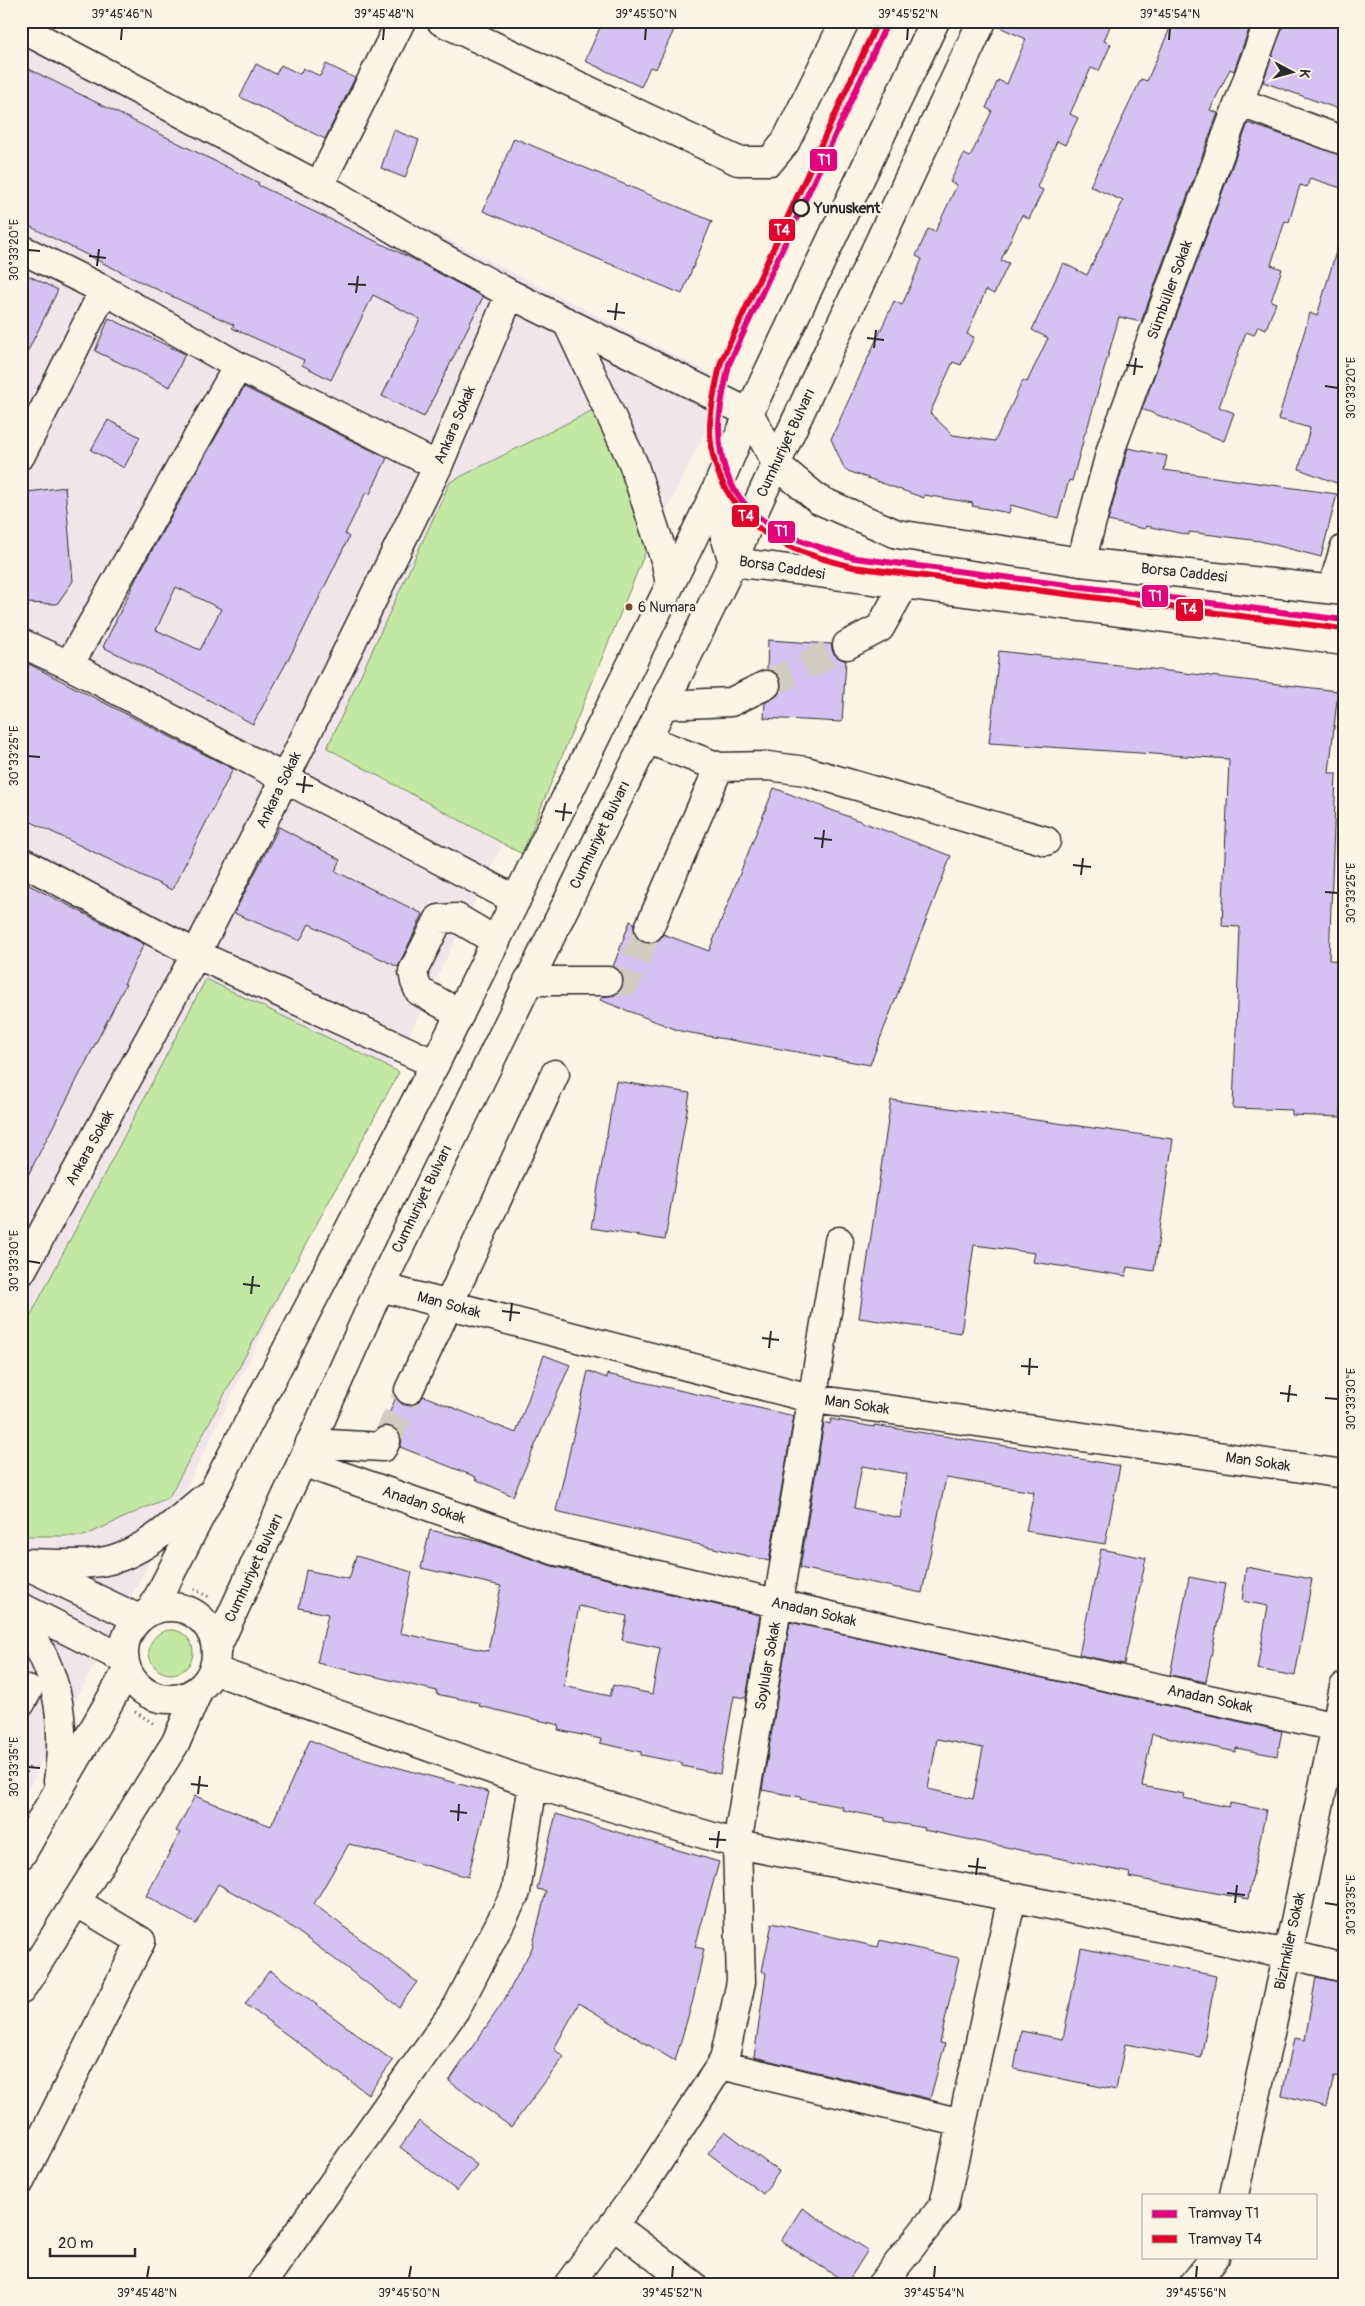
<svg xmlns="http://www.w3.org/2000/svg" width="1365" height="2306" font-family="Pangolin,sans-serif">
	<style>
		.built { fill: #f1e5e9 }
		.green { fill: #c3e8a3; stroke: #778a67 }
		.building { fill: #d6c1f2; stroke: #2b2b2b; fill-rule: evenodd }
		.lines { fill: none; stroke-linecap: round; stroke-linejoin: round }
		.minor-tunnel { stroke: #d2cdc0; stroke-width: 28; stroke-dasharray: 28 14; stroke-linecap: butt }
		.minor-casing { stroke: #2b2b2b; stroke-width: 31 }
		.major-casing { stroke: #2b2b2b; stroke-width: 31 }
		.path { stroke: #2b2b2b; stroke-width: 3; stroke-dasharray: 1 4; stroke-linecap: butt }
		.minor { stroke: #fcf5e5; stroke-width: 28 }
		.major { stroke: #fcf5e5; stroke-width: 28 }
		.tram-1-casing { stroke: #fcf5e5; stroke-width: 10 }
		.tram-2-casing { stroke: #fcf5e5; stroke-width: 10 }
		.tram-1 { stroke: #e5007d; stroke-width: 6 }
		.tram-2 { stroke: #e4002b; stroke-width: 6 }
		.ticks { fill: none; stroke: #2b2b2b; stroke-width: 2 }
		.stop-dot { fill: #fcf5e5; stroke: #2b2b2b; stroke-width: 2.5 }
		.bus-dot { fill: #7a4b2a; stroke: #fcf5e5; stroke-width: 2 }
		.labels { text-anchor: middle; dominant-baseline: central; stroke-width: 5; stroke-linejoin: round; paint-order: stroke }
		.bus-label { font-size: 14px; fill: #2b2b2b; stroke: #fcf5e5; text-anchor: start }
		.stop-label { font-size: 15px; font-weight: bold; fill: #2b2b2b; stroke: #fcf5e5; text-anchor: start }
		.street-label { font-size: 15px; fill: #2b2b2b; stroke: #fcf5e5 }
		.line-badge { stroke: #fcf5e5; stroke-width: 2 }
		.badge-label { font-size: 14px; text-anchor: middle; font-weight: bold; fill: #fff }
		.neatline { fill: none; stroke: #2b2b2b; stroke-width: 2 }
		.ticks-label { font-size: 12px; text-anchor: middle; fill: #2b2b2b }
	</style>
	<rect width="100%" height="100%" fill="#fcf5e5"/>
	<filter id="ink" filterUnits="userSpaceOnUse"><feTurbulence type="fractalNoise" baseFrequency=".02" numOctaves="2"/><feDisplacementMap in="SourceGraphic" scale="10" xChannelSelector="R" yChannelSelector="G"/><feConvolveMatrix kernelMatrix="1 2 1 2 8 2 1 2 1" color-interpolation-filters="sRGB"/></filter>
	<g filter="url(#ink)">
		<path class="built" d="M 21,21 L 729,383 L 155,1552 L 21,1802 Z"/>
		<path class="green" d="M 595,409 L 654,531 L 522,854 L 327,748 L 450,482 Z
			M 206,979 L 399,1072 L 169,1497 L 84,1536 L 21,1536 L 21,1334 Z
			M149 1652a22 22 0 1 1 44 0a22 22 0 1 1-44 0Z"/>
		<path class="building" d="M 603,21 L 678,21 L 656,69 L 650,67 L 641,87 L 585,61 Z
			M 997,21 L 1112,21 L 1104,41 L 1111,44 L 1099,71 L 1091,68 L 1070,114 L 1078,118 L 1065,145 L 1057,141 L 1037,187 L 1043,190 L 1029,219 L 1022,215 L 1001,260 L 1009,263 L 994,294 L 986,290 L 967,334 L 974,337 L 961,365 L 953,362 L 930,413 L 953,435 L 995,441 L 1023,380 L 1027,382 L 1048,338 L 1032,330 L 1063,263 L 1087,275 L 1123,201 L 1090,186 L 1141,79 L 1147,81 L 1173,21 L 1252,21 L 1234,71 L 1230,69 L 1210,110 L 1218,113 L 1141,322 L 1119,317 L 1088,426 L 1083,438 L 1084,438 L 1072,481 L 1069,480 L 1058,518 L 1011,505 L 1009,513 L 972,506 L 973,503 L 924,495 L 924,498 L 845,470 L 831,439 L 894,301 L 902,305 L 922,259 L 916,256 L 928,229 L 935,232 L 957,185 L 950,182 L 964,154 L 970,157 L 992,111 L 986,108 L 998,80 L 1007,84 L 1026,39 L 997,26 Z
			M 1284,21 L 1344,21 L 1344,111 L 1263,82 Z
			M 256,64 L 276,74 L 281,65 L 300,74 L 303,68 L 320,76 L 326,64 L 355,78 L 325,139 L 240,97 Z
			M 21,65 L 259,183 L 258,185 L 413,259 L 483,297 L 424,417 L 382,396 L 420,319 L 373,295 L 331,380 L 302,365 L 304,360 L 232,328 L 234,325 L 141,282 L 21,222 Z
			M 1248,123 L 1344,156 L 1344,189 L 1310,178 L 1307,187 L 1300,185 L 1289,222 L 1285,221 L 1271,265 L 1282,269 L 1271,301 L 1276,303 L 1266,329 L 1258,326 L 1254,335 L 1246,332 L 1219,407 L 1234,413 L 1224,441 L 1142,409 Z
			M 394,130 L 419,140 L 405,178 L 381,168 Z
			M 514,138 L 712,221 L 682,294 L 483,211 Z
			M 1338,245 L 1344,245 L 1344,467 L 1339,484 L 1299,469 L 1310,428 L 1278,419 L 1310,313 L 1317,316 Z
			M 21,272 L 58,290 L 21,365 Z
			M 109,318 L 185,354 L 170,387 L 95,351 Z
			M 244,387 L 387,458 L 370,494 L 366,492 L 345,534 L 349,537 L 296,645 L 253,724 L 181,685 L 103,647 L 137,577 ZM 176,587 L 221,609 L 200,650 L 156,630 Z
			M 108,420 L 140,437 L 124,468 L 91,450 Z
			M 1128,448 L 1167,456 L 1164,470 L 1337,494 L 1321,557 L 1260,541 L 1189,532 L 1189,535 L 1146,526 L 1145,529 L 1108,521 Z
			M 65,487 L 73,581 L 57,604 L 21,603 L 21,493 Z
			M 768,640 L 831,644 L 833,653 L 839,658 L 846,661 L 842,722 L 764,718 L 765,703 L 779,694 L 782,686 L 780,679 L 775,672 L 767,669 Z
			M 999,651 L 1338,691 L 1329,773 L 1336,773 L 1329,960 L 1344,961 L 1341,1117 L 1292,1115 L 1292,1110 L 1233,1108 L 1240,927 L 1222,926 L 1229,759 L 989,743 Z
			M 21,660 L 233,769 L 172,890 L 21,817 Z
			M 774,788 L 951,856 L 870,1065 L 680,1031 L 600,1000 L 602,997 L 615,995 L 622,988 L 624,981 L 622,974 L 613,967 L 630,921 L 634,923 L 634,930 L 636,937 L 643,942 L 650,944 L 658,941 L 663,934 L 709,951 Z
			M 279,827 L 341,860 L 335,871 L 423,914 L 398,967 L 309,924 L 300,941 L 234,913 Z
			M 21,881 L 144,944 L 124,984 L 126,984 L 21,1189 Z
			M 616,1081 L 690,1093 L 665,1240 L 591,1228 Z
			M 891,1100 L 1173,1139 L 1154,1271 L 1128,1267 L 1126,1276 L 1033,1262 L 1035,1253 L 974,1245 L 961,1333 L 859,1318 Z
			M 544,1355 L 570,1365 L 513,1496 L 475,1479 L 476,1477 L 400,1447 L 402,1440 L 399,1432 L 393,1427 L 384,1426 L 396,1397 L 402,1404 L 410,1406 L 418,1402 L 424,1396 L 516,1433 Z
			M 588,1371 L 607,1378 L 607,1374 L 794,1416 L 769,1561 L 556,1511 Z
			M 831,1419 L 874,1427 L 874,1425 L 1000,1445 L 1120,1466 L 1105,1544 L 1026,1531 L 1034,1492 L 946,1478 L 922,1593 L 800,1568 L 824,1422 L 830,1424 ZM 862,1466 L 907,1474 L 900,1518 L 854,1508 Z
			M 430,1530 L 482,1542 L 552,1566 L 760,1615 L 746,1698 L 734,1696 L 720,1774 L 682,1766 L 682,1763 L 641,1755 L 641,1752 L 600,1743 L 601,1739 L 558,1730 L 559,1725 L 479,1706 L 480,1703 L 436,1694 L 437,1691 L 317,1663 L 328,1614 L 299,1608 L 306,1570 L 349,1579 L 356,1556 L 412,1572 L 400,1633 L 488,1651 L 501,1586 L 421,1568 ZM 579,1606 L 627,1616 L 622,1640 L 660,1648 L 652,1694 L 613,1685 L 610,1696 L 564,1686 Z
			M 1101,1549 L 1146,1558 L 1124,1664 L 1079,1655 Z
			M 1246,1567 L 1312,1579 L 1295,1676 L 1257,1669 L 1268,1606 L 1242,1601 Z
			M 1189,1577 L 1225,1584 L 1206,1682 L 1170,1675 Z
			M 790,1622 L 1282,1731 L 1277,1756 L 1236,1748 L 1236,1752 L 1152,1734 L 1142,1786 L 1184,1794 L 1183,1798 L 1229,1807 L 1230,1803 L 1266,1810 L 1248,1899 L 1129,1877 L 1130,1873 L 924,1830 L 925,1828 L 885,1821 L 885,1818 L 842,1810 L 843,1807 L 800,1799 L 801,1797 L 762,1790 ZM 937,1739 L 983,1748 L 973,1799 L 928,1789 Z
			M 310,1740 L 340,1752 L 489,1792 L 468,1877 L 349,1844 L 314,1904 L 417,1982 L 399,2007 L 286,1923 L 218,1884 L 196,1924 L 146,1896 L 180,1833 L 176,1831 L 195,1796 L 271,1826 Z
			M 556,1814 L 719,1862 L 695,1947 L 704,1949 L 693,2000 L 675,2061 L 579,2003 L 554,2049 L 564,2057 L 511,2127 L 449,2081 L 503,2002 L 532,1948 L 546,1891 L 537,1889 Z
			M 772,1923 L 878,1947 L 880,1940 L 959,1958 L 940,2043 L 945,2044 L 930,2099 L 754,2057 L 766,1973 L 762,1971 Z
			M 1081,1948 L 1216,1976 L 1201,2058 L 1125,2044 L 1116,2090 L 1014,2069 L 1021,2031 L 1063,2039 Z
			M 270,1970 L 393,2061 L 368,2094 L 245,2004 Z
			M 1316,1977 L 1344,1983 L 1344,2078 L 1334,2076 L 1327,2107 L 1282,2095 L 1294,2038 L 1305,2040 Z
			M 419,2121 L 477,2165 L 457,2191 L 400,2147 Z
			M 725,2131 L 779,2172 L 763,2194 L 708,2153 Z
			M 802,2208 L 868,2250 L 847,2283 L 781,2241 Z"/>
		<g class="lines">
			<path class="minor-tunnel" d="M 766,685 L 847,645
				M 608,981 L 626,981 L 649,928
				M 386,1441 L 409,1390"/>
			<g class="minor-casing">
				<path id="minor" d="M 441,21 L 738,161 L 770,161 L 785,143 L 845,21
					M 21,28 L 336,195 L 434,253 L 510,294 L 749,413 L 777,465
					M 1239,102 L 1344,141
					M 319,186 L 401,21
					M 21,249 L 104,290 L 238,366 L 438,466
					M 21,455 L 104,290
					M 1081,562 L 1112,446 L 1269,21
					M 1332,589 L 1344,549
					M 21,643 L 69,665 L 516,900
					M 847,645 L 880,628 L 904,585
					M 69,665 L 238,366
					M 663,705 L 731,702 L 766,685
					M 646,739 L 719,767 L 649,928
					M 719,767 L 768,766 L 806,771 L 1046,841
					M 21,861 L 196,954 L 435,1064
					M 528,981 L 608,981
					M 460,1014 L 419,991 L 415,982 L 413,971 L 439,919 L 457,918 L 496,941
					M 21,1272 L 196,954 L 285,778 L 438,466 L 510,294
					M 380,1287 L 814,1399 L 1344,1474
					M 409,1390 L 555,1074
					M 310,1443 L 383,1447 L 386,1441
					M 302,1462 L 556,1551 L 831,1616 L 1336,1727
					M 213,1670 L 533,1784 L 737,1844 L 1012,1897
					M 21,1703 L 28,1690
					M 721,2065 L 962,2123
					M 21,2180 L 141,1941 L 76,1902
					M 1234,2195 L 1295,1921 L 1344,1687
					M 613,2225 L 693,2285
					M 261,2285 L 457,2007 L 516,1892 L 533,1784
					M 568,2285 L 645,2182 L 724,2060 L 741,1982 L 737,1844 L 839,1241
					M 881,2285 L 944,2205 L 1012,1897 L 1288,1954 L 1344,1968
					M 1193,2285 L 1215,2257"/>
			</g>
			<g class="major-casing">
				<path id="major" d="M 567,322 L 633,463 L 666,563 L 670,585
					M 777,465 L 819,500 L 897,534 L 1081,562 L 1344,591
					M 713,497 L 733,562 L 1344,641
					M 21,1563 C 50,1563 82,1567 110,1560 C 147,1551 178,1519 207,1496
					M 30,1567 L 139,1619
					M124 1653a46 46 0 1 1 92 0a46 46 0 1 1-92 0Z
					M 21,1607 L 124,1659
					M 151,1611 L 435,1064 L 516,900 L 713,497 L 749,413 L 935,21
					M 21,1618 C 58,1672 67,1717 58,1781
					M 216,1649 L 302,1462 L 380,1287 L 733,562 L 750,520 L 982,21
					M 21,1855 L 127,1671
					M 21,1990 L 176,1742 L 199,1689"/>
			</g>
			<path class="path" d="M 194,1589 L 209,1597
				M 135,1712 L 153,1723
				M 21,1781 L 30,1766"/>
			<use href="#minor" class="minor"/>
			<use href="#major" class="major"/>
			<g class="tram-1-casing">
				<path id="tram-1" d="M 888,21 L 729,364 C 725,385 719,406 719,428 C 719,516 784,538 855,558 L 1344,620"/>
			</g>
			<g class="tram-2-casing">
				<path id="tram-2" d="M 878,21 L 721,362 C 716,383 711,404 710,425 C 709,478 741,525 788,546 C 809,556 831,561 853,567 L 1343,629"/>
			</g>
			<use href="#tram-1" class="tram-1"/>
			<use href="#tram-2" class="tram-2"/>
		</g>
	</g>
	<path class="ticks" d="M 121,40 L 122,28M 383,40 L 384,28M 645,40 L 646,28M 907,40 L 908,28M 1169,40 L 1170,28M 28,250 L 40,251M 89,256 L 106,258M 97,266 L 99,249M 348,284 L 366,285M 356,293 L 358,276M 607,311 L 625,313M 615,320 L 617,303M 867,338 L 884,340M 874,348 L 876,330M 1126,365 L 1143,367M 1134,375 L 1136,358M 1325,386 L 1338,388M 28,756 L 40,757M 296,784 L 313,786M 303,793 L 305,776M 555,811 L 572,813M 563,821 L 565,803M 814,838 L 832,840M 822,848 L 824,830M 1073,865 L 1091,867M 1081,875 L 1083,858M 1325,892 L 1338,893M 28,1261 L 40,1263M 243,1284 L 260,1286M 251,1294 L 253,1276M 502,1311 L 520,1313M 510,1321 L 512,1303M 762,1338 L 779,1340M 769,1348 L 771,1331M 1021,1366 L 1038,1367M 1029,1375 L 1030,1358M 1280,1393 L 1297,1395M 1325,1398 L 1338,1399M 1288,1402 L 1290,1385M 28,1767 L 40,1768M 191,1784 L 208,1786M 198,1794 L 200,1776M 450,1811 L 467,1813M 458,1821 L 459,1804M 709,1839 L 726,1840M 717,1848 L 719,1831M 968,1866 L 986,1868M 976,1875 L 978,1858M 1227,1893 L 1245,1895M 1235,1903 L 1237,1885M 1325,1903 L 1338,1905M 147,2278 L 149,2266M 409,2278 L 411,2266M 672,2278 L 673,2266M 934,2278 L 935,2266M 1196,2278 L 1197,2266"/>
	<circle class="stop-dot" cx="801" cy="208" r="8"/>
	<circle class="bus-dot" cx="629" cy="607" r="4.5"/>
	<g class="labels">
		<g class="bus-label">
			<text x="638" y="607">6 Numara</text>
		</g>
		<g class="stop-label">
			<text x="814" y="208">Yunuskent</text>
		</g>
		<g class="street-label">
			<text transform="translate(1170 290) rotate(-70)">Sümbüller Sokak</text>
			<text transform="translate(455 425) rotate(-67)">Ankara Sokak</text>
			<text transform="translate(786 443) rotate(-65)">Cumhuriyet Bulvarı</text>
			<text transform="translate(782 568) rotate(9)">Borsa Caddesi</text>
			<text transform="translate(1184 573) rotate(6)">Borsa Caddesi</text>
			<text transform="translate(279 790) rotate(-64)">Ankara Sokak</text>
			<text transform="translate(600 835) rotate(-64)">Cumhuriyet Bulvarı</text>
			<text transform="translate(90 1148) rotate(-61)">Ankara Sokak</text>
			<text transform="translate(422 1199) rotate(-64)">Cumhuriyet Bulvarı</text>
			<text transform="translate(449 1305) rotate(15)">Man Sokak</text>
			<text transform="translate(857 1405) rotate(8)">Man Sokak</text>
			<text transform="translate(1258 1462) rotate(8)">Man Sokak</text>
			<text transform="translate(424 1505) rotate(19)">Anadan Sokak</text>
			<text transform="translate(254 1568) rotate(-65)">Cumhuriyet Bulvarı</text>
			<text transform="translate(814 1612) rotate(13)">Anadan Sokak</text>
			<text transform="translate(768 1666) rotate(-80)">Soylular Sokak</text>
			<text transform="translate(1210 1699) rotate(12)">Anadan Sokak</text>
			<text transform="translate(1290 1941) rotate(-78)">Bizimkiler Sokak</text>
		</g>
	</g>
	<g class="line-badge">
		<rect x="809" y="148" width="29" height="24" rx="5" fill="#e5007d"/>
		<rect x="768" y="218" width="28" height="24" rx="5" fill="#e4002b"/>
		<rect x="731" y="504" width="29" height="24" rx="5" fill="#e4002b"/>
		<rect x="767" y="520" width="29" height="24" rx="5" fill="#e5007d"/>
		<rect x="1141" y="584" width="28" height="24" rx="5" fill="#e5007d"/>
		<rect x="1175" y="598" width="29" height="24" rx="5" fill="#e4002b"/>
	</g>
	<g class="badge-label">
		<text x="824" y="165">T1</text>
		<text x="782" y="235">T4</text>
		<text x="746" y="521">T4</text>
		<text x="781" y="536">T1</text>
		<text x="1155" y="601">T1</text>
		<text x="1189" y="614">T4</text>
	</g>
	<rect width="1365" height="2306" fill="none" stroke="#fcf5e5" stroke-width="55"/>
	<rect x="1142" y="2194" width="175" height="65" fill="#fcf5e5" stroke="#a8a49b"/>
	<rect x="1152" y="2210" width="25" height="8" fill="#e5007d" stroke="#a8a49b"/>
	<text x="1188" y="2218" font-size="15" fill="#2b2b2b">Tramvay T1</text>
	<rect x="1152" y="2235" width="25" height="8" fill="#e4002b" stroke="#a8a49b"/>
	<text x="1188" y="2244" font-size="15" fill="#2b2b2b">Tramvay T4</text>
	<g transform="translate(1292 72) rotate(96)" stroke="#fcf5e5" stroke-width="4" paint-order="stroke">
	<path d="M0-4L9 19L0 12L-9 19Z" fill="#2b2b2b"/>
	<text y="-8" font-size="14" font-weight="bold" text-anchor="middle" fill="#2b2b2b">K</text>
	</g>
	<path d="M50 2248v8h85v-8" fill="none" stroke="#2b2b2b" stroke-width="2.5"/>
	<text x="58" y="2248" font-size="15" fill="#2b2b2b" stroke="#fcf5e5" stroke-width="4" paint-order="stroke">20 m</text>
	<rect x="28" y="28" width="1310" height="2250" class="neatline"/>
	<g class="ticks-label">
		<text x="122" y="18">39°45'46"N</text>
		<text x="384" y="18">39°45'48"N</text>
		<text x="646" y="18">39°45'50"N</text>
		<text x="908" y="18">39°45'52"N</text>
		<text x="1170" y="18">39°45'54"N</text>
		<text transform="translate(14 250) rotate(-90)" y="4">30°33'20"E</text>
		<text transform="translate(1351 388) rotate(-90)" y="4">30°33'20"E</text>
		<text transform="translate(14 756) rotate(-90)" y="4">30°33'25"E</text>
		<text transform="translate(1351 893) rotate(-90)" y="4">30°33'25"E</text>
		<text transform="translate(14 1261) rotate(-90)" y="4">30°33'30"E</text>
		<text transform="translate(1351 1399) rotate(-90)" y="4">30°33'30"E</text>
		<text transform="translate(14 1767) rotate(-90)" y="4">30°33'35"E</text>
		<text transform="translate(1351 1905) rotate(-90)" y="4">30°33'35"E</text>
		<text x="147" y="2297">39°45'48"N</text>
		<text x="409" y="2297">39°45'50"N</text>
		<text x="672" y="2297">39°45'52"N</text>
		<text x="934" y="2297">39°45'54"N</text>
		<text x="1196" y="2297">39°45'56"N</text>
	</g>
</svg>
